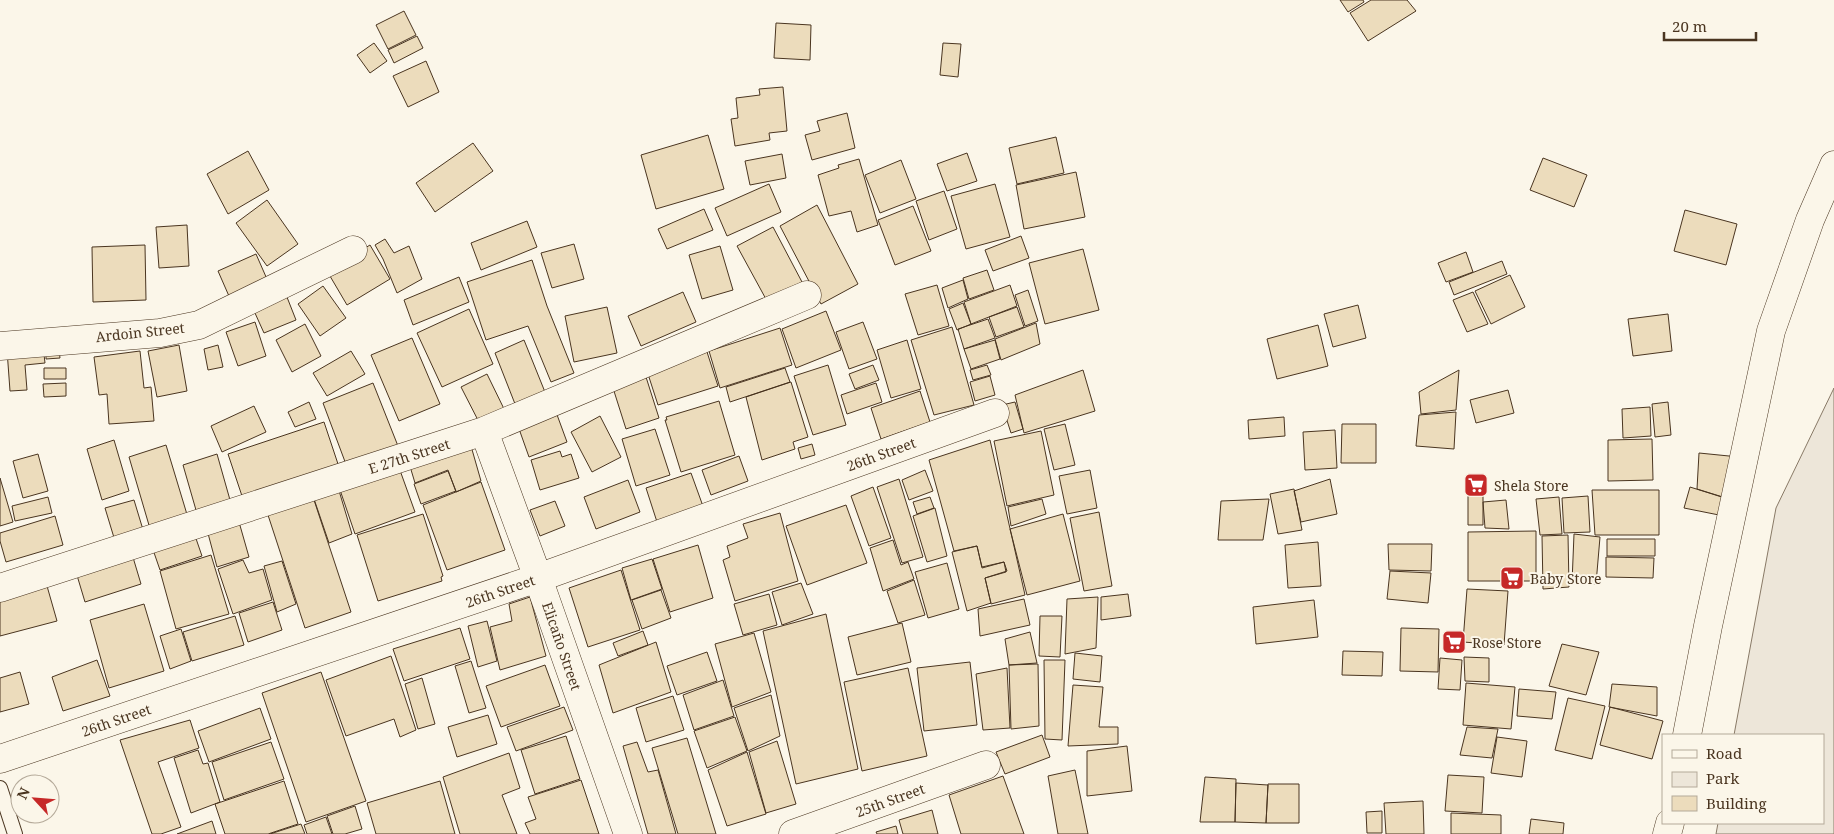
<svg xmlns="http://www.w3.org/2000/svg" width="1834" height="834" font-family="'Noto Serif',serif">
	<style>
		.green { fill: #ede6d9; stroke: #887966 }
		.building { fill: #ecdcbc; stroke: #4a3520 }
		.lines { fill: none; stroke-linecap: round; stroke-linejoin: round }
		.lane-casing { stroke: #4a3520; stroke-width: 16 }
		.street-casing { stroke: #4a3520; stroke-width: 29 }
		.secondary-casing { stroke: #4a3520; stroke-width: 29 }
		.lane { stroke: #fbf6e9; stroke-width: 14 }
		.street { stroke: #fbf6e9; stroke-width: 28 }
		.secondary { stroke: #fbf6e9; stroke-width: 28 }
		.labels { text-anchor: middle; dominant-baseline: central; stroke-width: 4; stroke-linejoin: round; paint-order: stroke }
		.street-label { font-size: 14px; fill: #4a3520; stroke: #fbf6e9 }
		.poi-label { font-size: 14px; fill: #4a3520; stroke: #fbf6e9; text-anchor: start }
	</style>
	<rect width="100%" height="100%" fill="#fbf6e9"/>
	<path class="green" d="M 1834,388 L 1834,834 L 1716,834 L 1718,823 L 1823,823 L 1823,735 L 1734,735 L 1776,508 Z"/>
	<path class="building" d="M 1340,0 L 1363,0 L 1364,2 L 1348,12 Z
		M 1371,0 L 1407,0 L 1416,11 L 1368,41 L 1350,13 Z
		M 404,11 L 416,35 L 388,49 L 376,25 Z
		M 776,23 L 811,25 L 810,60 L 774,58 Z
		M 417,36 L 423,48 L 394,63 L 388,50 Z
		M 374,43 L 387,61 L 370,73 L 357,55 Z
		M 943,43 L 961,44 L 958,77 L 940,75 Z
		M 426,61 L 439,92 L 408,107 L 393,76 Z
		M 783,87 L 787,131 L 769,133 L 770,140 L 735,146 L 731,119 L 738,118 L 736,98 L 760,95 L 759,89 Z
		M 847,113 L 855,148 L 812,160 L 805,135 L 820,131 L 817,121 Z
		M 708,135 L 724,189 L 656,209 L 641,155 Z
		M 1056,137 L 1064,173 L 1017,184 L 1009,148 Z
		M 473,143 L 493,171 L 435,212 L 416,183 Z
		M 248,151 L 269,190 L 228,214 L 207,174 Z
		M 967,153 L 977,181 L 947,191 L 937,164 Z
		M 782,154 L 786,178 L 750,185 L 745,161 Z
		M 1543,158 L 1587,175 L 1574,207 L 1530,190 Z
		M 859,159 L 878,225 L 857,232 L 851,211 L 829,216 L 818,175 L 839,168 L 838,165 Z
		M 901,160 L 916,199 L 880,213 L 865,175 Z
		M 1076,172 L 1085,217 L 1024,229 L 1016,185 Z
		M 769,184 L 781,212 L 727,236 L 715,208 Z
		M 995,184 L 1010,237 L 966,249 L 951,196 Z
		M 944,191 L 957,229 L 929,240 L 916,201 Z
		M 267,200 L 298,244 L 267,266 L 236,223 Z
		M 817,205 L 858,284 L 821,304 L 780,226 Z
		M 913,206 L 931,251 L 895,265 L 878,220 Z
		M 704,209 L 713,230 L 667,249 L 658,229 Z
		M 1685,210 L 1737,224 L 1726,265 L 1674,251 Z
		M 527,221 L 537,247 L 481,270 L 471,243 Z
		M 187,225 L 189,266 L 159,268 L 156,227 Z
		M 773,227 L 802,282 L 767,301 L 737,246 Z
		M 1021,236 L 1029,258 L 993,271 L 985,250 Z
		M 385,239 L 394,253 L 409,246 L 422,279 L 397,293 L 383,259 L 375,245 Z
		M 574,244 L 584,279 L 552,288 L 541,253 Z
		M 145,245 L 146,300 L 93,302 L 92,247 Z
		M 370,245 L 390,279 L 347,305 L 327,271 Z
		M 720,246 L 733,290 L 702,299 L 689,255 Z
		M 1083,249 L 1099,310 L 1045,324 L 1029,263 Z
		M 1466,252 L 1473,272 L 1446,282 L 1438,263 Z
		M 256,254 L 270,286 L 232,303 L 218,271 Z
		M 532,260 L 547,306 L 574,373 L 551,382 L 528,326 L 486,340 L 467,282 Z
		M 1502,261 L 1507,274 L 1454,295 L 1449,282 Z
		M 987,270 L 994,290 L 969,299 L 963,278 Z
		M 1510,275 L 1525,307 L 1491,324 L 1475,291 Z
		M 459,277 L 469,302 L 413,325 L 404,300 Z
		M 963,280 L 968,299 L 948,308 L 942,288 Z
		M 937,285 L 949,326 L 918,335 L 905,294 Z
		M 1010,285 L 1017,306 L 971,324 L 964,302 Z
		M 323,286 L 346,318 L 320,336 L 298,304 Z
		M 283,287 L 296,320 L 264,333 L 250,302 Z
		M 1028,290 L 1038,321 L 1025,326 L 1015,295 Z
		M 683,292 L 696,322 L 641,346 L 628,316 Z
		M 1473,292 L 1488,324 L 1467,332 L 1453,300 Z
		M 963,303 L 971,324 L 957,330 L 949,309 Z
		M 1358,305 L 1366,338 L 1333,347 L 1324,314 Z
		M 607,307 L 617,353 L 574,362 L 565,316 Z
		M 1017,307 L 1024,327 L 996,337 L 989,317 Z
		M 469,309 L 493,364 L 442,387 L 417,333 Z
		M 826,311 L 841,350 L 796,368 L 782,329 Z
		M 1668,314 L 1672,351 L 1633,356 L 1628,319 Z
		M 988,319 L 995,338 L 964,349 L 958,329 Z
		M 255,322 L 266,356 L 238,366 L 226,332 Z
		M 863,322 L 877,359 L 849,369 L 836,332 Z
		M 1036,323 L 1040,344 L 1001,360 L 995,339 Z
		M 305,324 L 321,356 L 292,372 L 276,340 Z
		M 1318,325 L 1328,366 L 1277,379 L 1267,339 Z
		M 952,327 L 974,405 L 934,415 L 911,340 Z
		M 780,328 L 792,365 L 720,388 L 709,351 Z
		M 412,338 L 440,404 L 399,421 L 371,355 Z
		M 524,340 L 547,397 L 517,409 L 495,353 Z
		M 907,340 L 921,389 L 891,398 L 877,350 Z
		M 995,340 L 1000,359 L 971,369 L 964,349 Z
		M 179,345 L 187,391 L 157,397 L 148,351 Z
		M 218,345 L 223,367 L 208,370 L 204,349 Z
		M 43,346 L 45,363 L 25,365 L 27,390 L 10,391 L 7,350 Z
		M 59,350 L 60,358 L 46,359 L 46,351 Z
		M 140,351 L 144,388 L 151,387 L 154,421 L 109,424 L 107,394 L 99,395 L 94,357 Z
		M 351,351 L 365,374 L 327,396 L 313,373 Z
		M 707,352 L 718,386 L 658,405 L 647,371 Z
		M 828,365 L 846,425 L 813,435 L 794,376 Z
		M 873,365 L 879,380 L 855,389 L 849,374 Z
		M 987,365 L 991,375 L 973,380 L 970,370 Z
		M 44,368 L 66,368 L 66,379 L 44,379 Z
		M 785,368 L 790,382 L 730,402 L 726,387 Z
		M 1083,370 L 1095,411 L 1024,433 L 1015,395 Z
		M 1459,370 L 1456,410 L 1421,414 L 1419,392 Z
		M 487,374 L 507,415 L 482,428 L 461,387 Z
		M 990,376 L 995,395 L 975,401 L 970,382 Z
		M 646,377 L 659,418 L 626,429 L 613,388 Z
		M 791,382 L 808,437 L 793,442 L 795,449 L 762,460 L 746,397 Z
		M 66,383 L 66,396 L 44,397 L 43,384 Z
		M 373,383 L 398,446 L 347,467 L 323,403 Z
		M 876,383 L 882,402 L 847,414 L 841,395 Z
		M 1508,390 L 1514,413 L 1476,423 L 1470,400 Z
		M 920,391 L 930,422 L 881,439 L 871,408 Z
		M 719,401 L 735,455 L 681,472 L 665,420 L 667,420 L 666,417 Z
		M 309,402 L 316,419 L 295,427 L 288,412 Z
		M 1015,402 L 1023,429 L 1011,433 L 1002,405 Z
		M 1668,402 L 1671,435 L 1655,437 L 1652,404 Z
		M 254,406 L 266,432 L 222,452 L 211,426 Z
		M 1650,407 L 1651,436 L 1623,438 L 1622,409 Z
		M 556,412 L 567,442 L 529,457 L 518,426 Z
		M 1456,412 L 1454,449 L 1416,446 L 1419,415 Z
		M 600,416 L 621,457 L 592,472 L 571,432 Z
		M 1284,417 L 1285,436 L 1249,439 L 1248,420 Z
		M 324,422 L 339,467 L 243,499 L 228,454 Z
		M 1065,424 L 1075,465 L 1054,470 L 1044,429 Z
		M 1342,424 L 1376,424 L 1376,463 L 1341,463 Z
		M 655,429 L 670,475 L 636,486 L 622,439 Z
		M 1335,430 L 1337,468 L 1305,470 L 1303,432 Z
		M 1041,431 L 1054,495 L 1007,506 L 994,441 Z
		M 469,439 L 481,481 L 456,492 L 448,470 L 415,483 L 409,463 Z
		M 1652,439 L 1653,480 L 1608,481 L 1608,440 Z
		M 114,440 L 129,491 L 102,500 L 87,449 Z
		M 990,440 L 1025,595 L 991,604 L 985,578 L 1006,572 L 1004,562 L 982,567 L 977,546 L 954,551 L 929,460 Z
		M 812,444 L 815,455 L 801,459 L 798,448 Z
		M 166,445 L 189,521 L 151,532 L 129,457 Z
		M 560,451 L 562,457 L 571,454 L 579,478 L 540,490 L 531,460 Z
		M 1699,453 L 1739,457 L 1726,498 L 1697,489 Z
		M 38,454 L 48,491 L 23,498 L 13,461 Z
		M 217,454 L 232,507 L 198,517 L 183,465 Z
		M 739,456 L 748,481 L 711,495 L 702,470 Z
		M 397,462 L 415,512 L 355,534 L 338,484 Z
		M 925,470 L 933,491 L 909,500 L 902,480 Z
		M 1090,470 L 1097,508 L 1067,514 L 1059,476 Z
		M 448,471 L 456,491 L 421,504 L 414,484 Z
		M 691,473 L 704,509 L 658,525 L 646,488 Z
		M 0,478 L 13,522 L 0,526 Z
		M 899,479 L 923,557 L 902,563 L 877,487 Z
		M 1330,479 L 1337,514 L 1301,522 L 1294,491 Z
		M 628,480 L 640,512 L 596,529 L 584,497 Z
		M 481,482 L 505,550 L 447,570 L 423,505 Z
		M 337,484 L 352,534 L 329,543 L 312,493 Z
		M 873,487 L 891,538 L 869,546 L 851,496 Z
		M 1690,487 L 1725,498 L 1719,515 L 1684,508 Z
		M 1294,489 L 1302,530 L 1278,534 L 1270,494 Z
		M 1592,490 L 1659,490 L 1659,535 L 1595,535 Z
		M 1468,496 L 1483,496 L 1483,525 L 1468,525 Z
		M 1588,496 L 1590,532 L 1564,533 L 1562,498 Z
		M 48,497 L 52,513 L 15,521 L 12,506 Z
		M 313,497 L 351,612 L 305,628 L 267,512 Z
		M 930,497 L 934,508 L 917,514 L 913,502 Z
		M 1559,497 L 1562,534 L 1540,535 L 1536,499 Z
		M 1042,499 L 1046,514 L 1011,526 L 1008,507 Z
		M 1269,499 L 1263,540 L 1218,540 L 1221,501 Z
		M 134,500 L 144,533 L 115,541 L 105,508 Z
		M 1506,500 L 1509,529 L 1485,528 L 1483,502 Z
		M 555,501 L 565,526 L 540,536 L 530,510 Z
		M 846,505 L 867,563 L 807,585 L 786,526 Z
		M 935,508 L 947,556 L 927,562 L 913,516 Z
		M 1099,512 L 1112,586 L 1084,591 L 1070,518 Z
		M 780,513 L 798,581 L 735,601 L 723,560 L 730,557 L 727,546 L 748,538 L 743,524 Z
		M 423,514 L 443,576 L 441,577 L 442,581 L 378,601 L 357,535 Z
		M 1063,514 L 1080,581 L 1027,595 L 1010,529 Z
		M 237,515 L 249,557 L 217,567 L 206,526 Z
		M 55,516 L 63,545 L 6,562 L 0,541 L 0,533 Z
		M 192,527 L 202,556 L 160,570 L 150,541 Z
		M 1536,531 L 1536,581 L 1468,581 L 1468,532 Z
		M 1574,534 L 1600,537 L 1596,584 L 1572,583 Z
		M 1568,535 L 1569,587 L 1543,589 L 1542,536 Z
		M 1607,539 L 1655,539 L 1655,556 L 1607,556 Z
		M 893,540 L 901,565 L 908,562 L 914,579 L 883,591 L 870,548 Z
		M 1318,542 L 1321,586 L 1288,588 L 1285,545 Z
		M 1388,544 L 1432,544 L 1431,571 L 1389,570 Z
		M 698,545 L 713,598 L 670,612 L 653,559 Z
		M 977,546 L 982,568 L 1004,562 L 1007,571 L 985,578 L 991,603 L 967,611 L 952,552 Z
		M 132,554 L 141,584 L 85,602 L 76,572 Z
		M 211,555 L 229,614 L 176,629 L 160,571 Z
		M 1606,557 L 1654,558 L 1653,578 L 1606,577 Z
		M 652,559 L 662,589 L 631,600 L 622,568 Z
		M 243,560 L 249,573 L 263,569 L 272,600 L 233,614 L 218,569 Z
		M 282,561 L 296,604 L 277,612 L 264,566 Z
		M 947,563 L 959,609 L 928,618 L 915,572 Z
		M 621,570 L 640,630 L 588,647 L 569,588 Z
		M 1390,571 L 1431,573 L 1428,603 L 1387,599 Z
		M 914,580 L 925,615 L 898,623 L 887,591 Z
		M 801,583 L 813,614 L 782,625 L 772,592 Z
		M 47,586 L 57,621 L 0,636 L 0,599 Z
		M 1467,589 L 1508,591 L 1504,645 L 1463,642 Z
		M 661,590 L 671,618 L 642,629 L 632,600 Z
		M 769,594 L 777,625 L 743,635 L 734,604 Z
		M 1128,594 L 1131,616 L 1101,620 L 1101,597 Z
		M 530,597 L 546,656 L 500,670 L 490,627 L 512,621 L 509,604 Z
		M 1098,597 L 1096,648 L 1065,654 L 1067,599 Z
		M 1024,599 L 1030,625 L 980,636 L 978,609 Z
		M 1314,600 L 1318,637 L 1256,644 L 1253,607 Z
		M 273,602 L 282,630 L 248,642 L 239,613 Z
		M 144,604 L 164,671 L 109,688 L 90,620 Z
		M 826,614 L 858,769 L 796,784 L 763,631 Z
		M 235,616 L 244,645 L 192,661 L 183,632 Z
		M 1040,616 L 1062,616 L 1060,657 L 1039,656 Z
		M 487,621 L 497,661 L 478,667 L 468,626 Z
		M 902,623 L 911,662 L 857,675 L 848,637 Z
		M 460,628 L 470,659 L 404,681 L 393,649 Z
		M 1401,628 L 1439,629 L 1438,672 L 1400,671 Z
		M 181,629 L 191,661 L 170,669 L 160,636 Z
		M 643,631 L 648,645 L 618,656 L 613,643 Z
		M 1030,632 L 1037,663 L 1009,665 L 1005,639 Z
		M 754,633 L 771,692 L 732,707 L 715,644 Z
		M 656,642 L 671,692 L 613,713 L 599,665 Z
		M 1562,644 L 1599,652 L 1586,695 L 1549,686 Z
		M 1343,651 L 1383,652 L 1382,676 L 1342,675 Z
		M 707,652 L 717,681 L 677,695 L 667,666 Z
		M 1075,653 L 1102,656 L 1100,682 L 1073,679 Z
		M 391,656 L 416,730 L 400,737 L 394,719 L 346,736 L 326,680 Z
		M 1464,657 L 1489,658 L 1489,682 L 1465,681 Z
		M 1440,658 L 1462,660 L 1460,690 L 1438,689 Z
		M 97,660 L 110,696 L 63,711 L 52,677 Z
		M 1044,660 L 1065,660 L 1062,740 L 1045,739 Z
		M 471,661 L 486,708 L 469,713 L 455,666 Z
		M 970,662 L 977,725 L 924,731 L 917,668 Z
		M 1038,664 L 1039,726 L 1011,729 L 1009,665 Z
		M 545,665 L 560,706 L 501,727 L 486,686 Z
		M 908,668 L 927,756 L 862,771 L 844,682 Z
		M 1007,668 L 1010,728 L 983,730 L 976,674 Z
		M 20,672 L 29,704 L 0,712 L 0,678 Z
		M 321,672 L 366,801 L 306,822 L 262,693 Z
		M 422,678 L 435,724 L 418,729 L 405,684 Z
		M 723,680 L 734,716 L 694,730 L 683,695 Z
		M 1466,683 L 1515,687 L 1511,729 L 1463,725 Z
		M 1612,684 L 1657,687 L 1657,716 L 1609,707 Z
		M 1073,685 L 1103,687 L 1099,727 L 1118,727 L 1118,744 L 1068,746 Z
		M 1519,689 L 1556,692 L 1552,719 L 1517,716 Z
		M 771,695 L 780,736 L 748,751 L 734,708 Z
		M 673,696 L 684,730 L 646,742 L 636,708 Z
		M 1568,698 L 1605,706 L 1592,759 L 1555,750 Z
		M 564,707 L 573,730 L 516,751 L 507,727 Z
		M 1610,707 L 1663,721 L 1652,759 L 1600,745 Z
		M 260,708 L 271,739 L 209,762 L 198,731 Z
		M 488,715 L 497,744 L 457,757 L 448,727 Z
		M 735,717 L 747,751 L 707,768 L 694,731 Z
		M 190,720 L 199,748 L 158,762 L 181,827 L 161,834 L 152,834 L 120,740 Z
		M 1467,727 L 1498,729 L 1492,758 L 1460,755 Z
		M 1042,735 L 1050,757 L 1005,774 L 996,752 Z
		M 566,736 L 580,779 L 535,794 L 521,750 Z
		M 1497,737 L 1527,741 L 1522,777 L 1491,773 Z
		M 687,738 L 716,834 L 678,834 L 652,748 Z
		M 777,741 L 796,804 L 766,813 L 749,752 Z
		M 271,742 L 284,779 L 224,800 L 212,762 Z
		M 637,742 L 648,772 L 658,770 L 676,834 L 648,834 L 623,746 Z
		M 1127,746 L 1132,791 L 1087,796 L 1087,751 Z
		M 198,750 L 203,764 L 208,763 L 220,802 L 191,813 L 174,758 Z
		M 747,752 L 766,814 L 727,826 L 708,770 Z
		M 509,753 L 520,788 L 502,795 L 517,834 L 460,834 L 443,777 Z
		M 1075,770 L 1088,834 L 1058,834 L 1048,776 Z
		M 1448,775 L 1484,777 L 1482,813 L 1445,811 Z
		M 1003,776 L 1024,834 L 961,834 L 949,795 Z
		M 1205,777 L 1236,779 L 1235,822 L 1200,822 Z
		M 581,780 L 599,834 L 530,834 L 525,823 L 536,819 L 528,797 Z
		M 284,781 L 298,824 L 268,834 L 225,834 L 215,804 Z
		M 440,781 L 455,834 L 376,834 L 367,803 Z
		M 1236,783 L 1268,785 L 1266,823 L 1235,822 Z
		M 1268,784 L 1299,784 L 1299,823 L 1266,823 Z
		M 1423,801 L 1424,834 L 1386,834 L 1384,803 Z
		M 355,806 L 362,829 L 345,834 L 333,834 L 327,816 Z
		M 932,810 L 938,834 L 903,834 L 899,820 Z
		M 1382,811 L 1382,833 L 1367,833 L 1366,812 Z
		M 1451,813 L 1501,815 L 1501,834 L 1451,834 Z
		M 326,817 L 332,834 L 307,834 L 304,825 Z
		M 1531,819 L 1564,823 L 1563,834 L 1529,834 Z
		M 212,821 L 216,834 L 177,834 Z
		M 301,824 L 305,834 L 270,834 Z
		M 896,826 L 898,834 L 877,834 L 876,832 Z"/>
	<g class="lines">
		<g class="lane-casing">
			<path id="lane" d="M 0,788 L 15,834"/>
		</g>
		<g class="street-casing">
			<path id="street" d="M 0,346 L 160,333 L 199,325 L 353,250
				M 484,431 L 538,578 L 995,413
				M 0,588 L 484,431 L 807,295
				M 1687,735 L 1708,626 L 1771,331 L 1810,220 L 1834,165
				M 793,834 L 986,765
				M 1667,834 L 1670,823"/>
		</g>
		<g class="secondary-casing">
			<path id="secondary" d="M 0,759 L 538,578 L 628,834"/>
		</g>
		<use href="#lane" class="lane"/>
		<use href="#street" class="street"/>
		<use href="#secondary" class="secondary"/>
	</g>
	<defs>
		<g id="supermarket-square" transform="scale(1.25)"><rect x="-9" y="-9" width="18" height="18" rx="4" fill="#c62828" stroke="#fbf6e9"/><path d="M-6-5.5h2.5l.6 2H6L4.5 2H-2.5L-4.4-4H-6ZM-1.5 3.2a1.3 1.3 0 1 0 .1 0ZM3 3.2a1.3 1.3 0 1 0 .1 0Z" fill="#fff"/></g>
	</defs>
	<g fill-rule="evenodd">
		<use href="#supermarket-square" x="1476" y="485"/>
		<use href="#supermarket-square" x="1512" y="578"/>
		<use href="#supermarket-square" x="1454" y="642"/>
	</g>
	<g class="labels">
		<g class="street-label">
			<text transform="translate(140 332) rotate(-6)">Ardoin Street</text>
			<text transform="translate(881 454) rotate(-20)">26th Street</text>
			<text transform="translate(409 456) rotate(-18)">E 27th Street</text>
			<text transform="translate(500 591) rotate(-19)">26th Street</text>
			<text transform="translate(562 646) rotate(71)">Elicaño Street</text>
			<text transform="translate(116 720) rotate(-19)">26th Street</text>
			<text transform="translate(890 800) rotate(-20)">25th Street</text>
		</g>
		<g class="poi-label">
			<text x="1494" y="485">Shela Store</text>
			<text x="1530" y="578">Baby Store</text>
			<text x="1472" y="642">Rose Store</text>
		</g>
	</g>
	<rect x="1662" y="734" width="162" height="90" fill="#fbf6e9" stroke="#b4a999"/>
	<rect x="1672" y="750" width="25" height="8" fill="#fbf6e9" stroke="#b4a999"/>
	<text x="1706" y="759" font-size="15" fill="#4a3520">Road</text>
	<rect x="1672" y="772" width="25" height="15" fill="#ede6d9" stroke="#b4a999"/>
	<text x="1706" y="784" font-size="15" fill="#4a3520">Park</text>
	<rect x="1672" y="796" width="25" height="15" fill="#ecdcbc" stroke="#b4a999"/>
	<text x="1706" y="809" font-size="15" fill="#4a3520">Building</text>
	<g transform="translate(35 799) rotate(296)"><circle r="24" fill="#fbf6e9" stroke="#b4a999"/>
	<path d="M0-4L9 19L0 12L-9 19Z" fill="#c62828"/>
	<text y="-8" font-size="14" font-weight="bold" text-anchor="middle" fill="#4a3520">N</text>
	</g>
	<path d="M1664 32v8h92v-8" fill="none" stroke="#4a3520" stroke-width="2.5"/>
	<text x="1672" y="32" font-size="15" fill="#4a3520" stroke="#fbf6e9" stroke-width="4" paint-order="stroke">20 m</text>
</svg>
